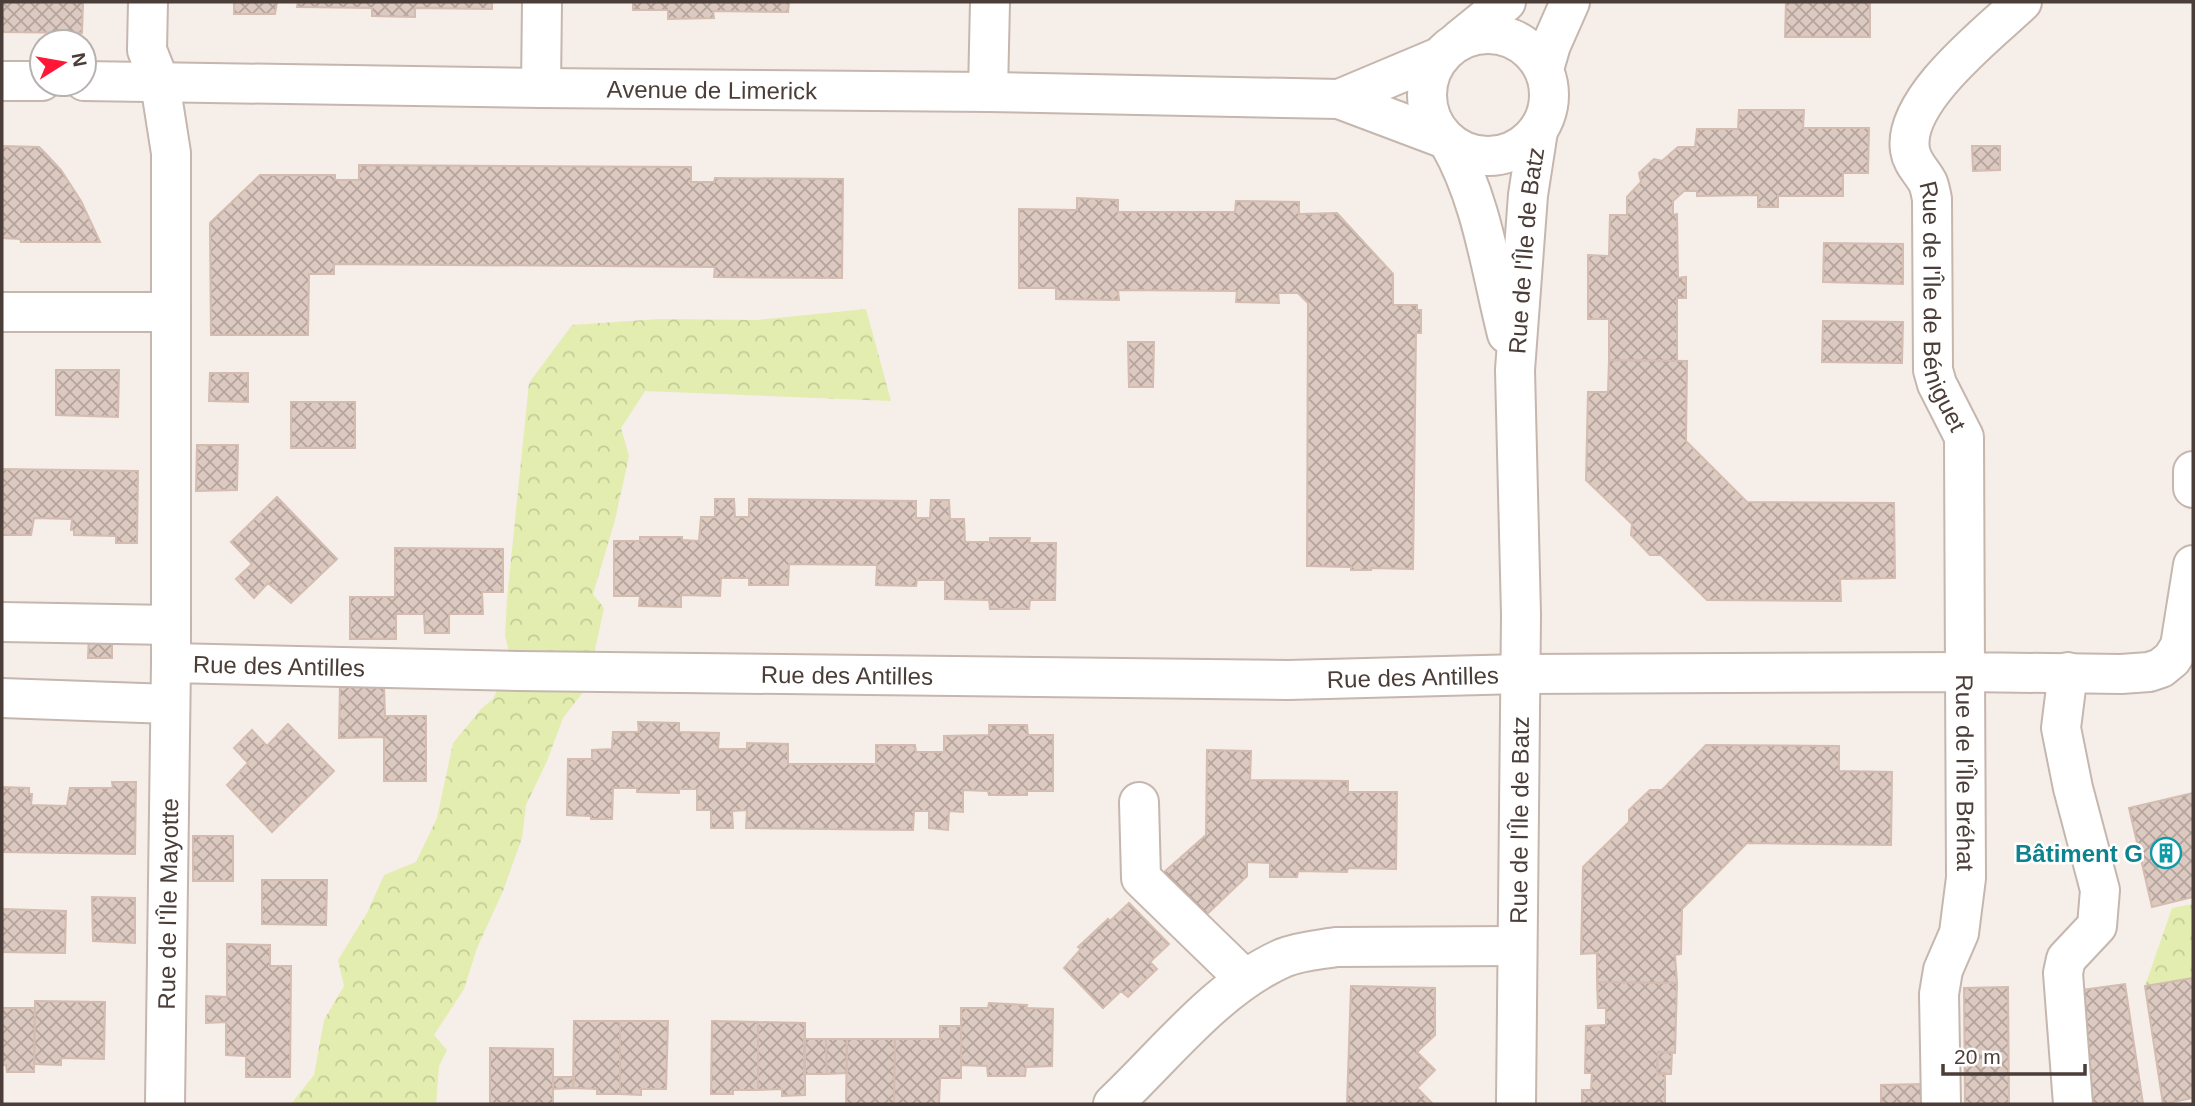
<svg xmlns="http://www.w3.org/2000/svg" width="2195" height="1106" font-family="Helvetica,sans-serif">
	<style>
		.forest { fill: url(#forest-crowns) }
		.building { fill: url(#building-cross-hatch); stroke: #d4bcb0; stroke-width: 2 }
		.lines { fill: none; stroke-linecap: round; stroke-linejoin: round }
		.minor-casing { stroke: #c5b6ae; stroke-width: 42 }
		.minor { stroke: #fff; stroke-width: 38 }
		.labels { text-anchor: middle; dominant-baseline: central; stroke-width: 5; stroke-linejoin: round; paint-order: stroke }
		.street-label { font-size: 24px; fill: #4b3d37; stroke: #fff }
		.culture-label { font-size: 24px; font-weight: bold; fill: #0d838f; stroke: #fff; text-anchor: end }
	</style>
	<defs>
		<pattern id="forest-crowns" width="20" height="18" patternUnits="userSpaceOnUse" patternTransform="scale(1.75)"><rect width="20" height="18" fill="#e3edaf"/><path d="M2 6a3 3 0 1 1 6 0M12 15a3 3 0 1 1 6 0" fill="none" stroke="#c4cc97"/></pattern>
		<pattern id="building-cross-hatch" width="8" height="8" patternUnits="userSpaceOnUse" patternTransform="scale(1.75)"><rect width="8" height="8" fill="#dcc9c0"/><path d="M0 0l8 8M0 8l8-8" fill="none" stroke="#b4a49d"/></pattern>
	</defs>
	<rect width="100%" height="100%" fill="#f6eee9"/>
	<path class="forest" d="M 866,309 L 891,401 L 645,391 L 621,428 L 629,456 L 615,520 L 593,594 L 604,608 L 587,687 L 563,718 L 547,761 L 526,805 L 522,838 L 503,891 L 477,948 L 464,989 L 434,1035 L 447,1050 L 439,1066 L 436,1104 L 291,1104 L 314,1075 L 324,1020 L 344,986 L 338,960 L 367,913 L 384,875 L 416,862 L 437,818 L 453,743 L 482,708 L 493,699 L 511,659 L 505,636 L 507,599 L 529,383 L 572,325 L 660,319 L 756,320 Z
		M 2193,904 L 2193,978 L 2145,986 L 2172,908 Z"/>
	<path class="building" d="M 2,2 L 83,2 L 82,33 L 2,32 Z
		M 234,2 L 277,2 L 275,14 L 234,14 Z
		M 298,2 L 492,2 L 492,9 L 415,8 L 415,17 L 372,16 L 372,8 L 297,7 Z
		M 633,2 L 789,2 L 788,12 L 713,11 L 714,18 L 668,19 L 668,10 L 633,10 Z
		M 1786,2 L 1870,2 L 1870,37 L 1785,37 Z
		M 1739,110 L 1804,110 L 1803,128 L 1869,128 L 1868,173 L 1843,173 L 1843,196 L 1778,196 L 1778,207 L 1758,207 L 1758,195 L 1697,196 L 1697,191 L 1684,191 L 1673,201 L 1673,215 L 1677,214 L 1678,278 L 1686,277 L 1686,298 L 1677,298 L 1677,361 L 1609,360 L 1609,319 L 1588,319 L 1588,255 L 1609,256 L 1610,215 L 1627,215 L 1627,197 L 1641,182 L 1639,173 L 1654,159 L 1662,161 L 1678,147 L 1695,147 L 1697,129 L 1738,129 Z
		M 2,146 L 39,147 L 46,154 L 61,170 L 81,201 L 100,242 L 21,242 L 20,239 L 2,238 Z
		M 1972,146 L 2000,146 L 2000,170 L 1973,171 Z
		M 359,165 L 691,167 L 691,182 L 714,182 L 715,178 L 843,179 L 842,278 L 714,277 L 715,267 L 334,264 L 334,274 L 309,274 L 308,335 L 211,335 L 210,223 L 260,175 L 335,175 L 335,180 L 359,180 Z
		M 1077,198 L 1118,200 L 1118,212 L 1235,212 L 1236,201 L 1299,202 L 1299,214 L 1337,213 L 1393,274 L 1393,305 L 1417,305 L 1417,310 L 1421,310 L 1421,333 L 1416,333 L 1413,569 L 1371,568 L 1371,570 L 1351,570 L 1351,567 L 1307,566 L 1308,303 L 1298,293 L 1278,293 L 1279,303 L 1236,302 L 1237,291 L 1118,290 L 1119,300 L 1056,299 L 1056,288 L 1019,288 L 1019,209 L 1077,210 Z
		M 1824,243 L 1903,244 L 1903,284 L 1823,282 Z
		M 1823,321 L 1903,322 L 1902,363 L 1822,362 Z
		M 1128,342 L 1154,342 L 1153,387 L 1129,387 Z
		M 1609,360 L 1687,361 L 1686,441 L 1747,502 L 1894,503 L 1895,578 L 1840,579 L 1841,601 L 1707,600 L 1661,555 L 1650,555 L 1631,535 L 1632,524 L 1586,480 L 1588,392 L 1608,392 Z
		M 56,370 L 119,370 L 118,417 L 56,415 Z
		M 210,373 L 248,373 L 248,402 L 209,401 Z
		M 291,402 L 355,402 L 355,448 L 291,448 Z
		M 197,445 L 238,445 L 237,490 L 196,491 Z
		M 2,469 L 138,471 L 137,543 L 116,543 L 116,536 L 74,535 L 74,530 L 71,530 L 72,519 L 34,518 L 31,535 L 2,535 Z
		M 277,497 L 337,559 L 291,603 L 268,583 L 254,598 L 236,579 L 252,564 L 231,542 Z
		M 715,499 L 734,499 L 735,517 L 749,517 L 749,499 L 916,501 L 916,518 L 930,518 L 931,500 L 949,500 L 950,519 L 964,519 L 965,542 L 990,542 L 990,538 L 1030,538 L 1029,543 L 1056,543 L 1055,600 L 1030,600 L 1029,609 L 990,609 L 989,600 L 945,599 L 945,580 L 917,580 L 916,586 L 876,585 L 877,565 L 789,564 L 788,585 L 749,585 L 749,578 L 721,578 L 720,596 L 681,595 L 681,607 L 639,606 L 640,596 L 614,596 L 614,541 L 640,541 L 640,537 L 682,537 L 682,540 L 699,541 L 701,517 L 715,517 Z
		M 395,548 L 503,549 L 503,592 L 482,592 L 483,614 L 449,614 L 449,633 L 425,633 L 424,614 L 396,614 L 396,639 L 350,639 L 350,597 L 395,597 Z
		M 89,633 L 112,633 L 112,658 L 88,658 Z
		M 340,685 L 384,686 L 385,716 L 426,716 L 426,781 L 384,781 L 384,737 L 339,738 Z
		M 638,722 L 679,723 L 679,732 L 719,733 L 718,749 L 747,749 L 747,743 L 788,744 L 788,764 L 876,764 L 876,745 L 915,745 L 916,752 L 944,752 L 944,736 L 989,735 L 989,725 L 1027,725 L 1028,735 L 1053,735 L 1053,791 L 1027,791 L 1027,795 L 989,795 L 988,791 L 963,790 L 963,812 L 949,811 L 948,830 L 929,828 L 929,811 L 914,811 L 913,830 L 746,828 L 747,810 L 732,811 L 733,828 L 711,828 L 711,810 L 697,810 L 697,789 L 679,789 L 679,793 L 637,792 L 637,788 L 613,788 L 612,819 L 591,819 L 591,816 L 567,815 L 568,759 L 592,759 L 592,750 L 612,749 L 613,732 L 639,732 Z
		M 288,724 L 334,771 L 272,832 L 227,785 L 248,763 L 234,748 L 252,730 L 267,746 Z
		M 1706,745 L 1839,746 L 1839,771 L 1892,772 L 1891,845 L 1747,843 L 1682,909 L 1681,954 L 1675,955 L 1677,983 L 1597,982 L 1597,953 L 1581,954 L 1583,867 L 1629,822 L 1629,810 L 1650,790 L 1662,790 Z
		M 1207,750 L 1251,751 L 1250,780 L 1348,781 L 1348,792 L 1397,792 L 1396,869 L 1348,868 L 1347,872 L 1298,871 L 1297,877 L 1270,877 L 1270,863 L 1247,862 L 1247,876 L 1205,916 L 1163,873 L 1206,835 Z
		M 112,782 L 136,782 L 135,854 L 2,852 L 2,787 L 29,788 L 29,794 L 32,794 L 31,805 L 67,806 L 70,788 L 113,788 Z
		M 2193,793 L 2193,897 L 2152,907 L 2129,808 Z
		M 193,836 L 233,836 L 233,881 L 193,881 Z
		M 262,880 L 327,880 L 326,925 L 262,924 Z
		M 92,897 L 135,898 L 135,943 L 93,941 Z
		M 1129,903 L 1169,944 L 1150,962 L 1157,969 L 1128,997 L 1121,991 L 1103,1008 L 1064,968 L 1081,949 L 1078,947 L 1108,919 L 1110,921 Z
		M 2,909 L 66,911 L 65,953 L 2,952 Z
		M 227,944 L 270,945 L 270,966 L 291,966 L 290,1077 L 246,1077 L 246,1056 L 226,1055 L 226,1022 L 206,1023 L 206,996 L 227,997 Z
		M 2193,978 L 2193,1098 L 2163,1104 L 2145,986 Z
		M 1597,982 L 1677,983 L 1675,1053 L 1658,1052 L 1657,1074 L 1665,1073 L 1665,1104 L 1582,1104 L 1582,1090 L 1591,1090 L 1592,1073 L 1585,1073 L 1586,1026 L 1606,1025 L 1606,1008 L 1598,1008 Z
		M 2125,984 L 2143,1104 L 2081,1104 L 2066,992 Z
		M 1351,986 L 1435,988 L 1435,1035 L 1417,1052 L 1435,1070 L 1417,1088 L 1433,1104 L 1347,1104 Z
		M 2008,987 L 2009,1104 L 1965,1104 L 1964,988 Z
		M 35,1001 L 105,1002 L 104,1059 L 61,1058 L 61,1065 L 34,1064 Z
		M 989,1003 L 1027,1005 L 1026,1008 L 1053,1009 L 1052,1066 L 1026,1067 L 1025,1076 L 988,1076 L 987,1066 L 961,1065 L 961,1008 L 988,1008 Z
		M 2,1008 L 35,1008 L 34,1072 L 7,1072 L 6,1065 L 2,1065 Z
		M 574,1021 L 620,1021 L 620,1094 L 597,1094 L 597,1089 L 573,1088 Z
		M 620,1021 L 668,1021 L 666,1089 L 641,1089 L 641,1095 L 620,1094 Z
		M 712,1021 L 758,1022 L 758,1090 L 733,1090 L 733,1094 L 711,1094 Z
		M 758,1022 L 805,1023 L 805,1095 L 782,1096 L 782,1089 L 758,1090 Z
		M 940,1026 L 961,1026 L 961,1078 L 940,1078 L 939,1104 L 894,1104 L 895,1039 L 940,1039 Z
		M 804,1039 L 826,1039 L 827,1074 L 804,1074 Z
		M 826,1039 L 847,1039 L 847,1073 L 827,1074 Z
		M 847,1039 L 895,1039 L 894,1104 L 846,1104 Z
		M 490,1048 L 553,1049 L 553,1104 L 490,1103 Z
		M 1658,1052 L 1672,1052 L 1671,1074 L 1657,1074 Z
		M 553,1077 L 574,1077 L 573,1088 L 553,1089 Z
		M 1923,1084 L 1923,1104 L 1881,1104 L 1881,1085 Z"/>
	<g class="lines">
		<g class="minor-casing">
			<g id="minor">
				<path d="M 148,2 L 147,50 L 160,83 L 171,153 L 171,663 L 165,1104"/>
				<path id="s1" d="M 2022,2 C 1989,33 1902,100 1910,150 C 1912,164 1922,171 1928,183 C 1930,188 1931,194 1932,199 L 1933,370 L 1937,384 L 1964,437 L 1965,672 L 2121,674 L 2149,672 L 2161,668 L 2172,659 L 2180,646 L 2193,565"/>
				<circle cx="1488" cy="95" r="61"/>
				<path d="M 1459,40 L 1506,2"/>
				<path d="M 1544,69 L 1551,45 L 1570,2"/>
				<path d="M 2,81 L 42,81"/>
				<path id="s2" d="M 84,81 L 541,88 L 988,92 L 1339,99 L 1440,137"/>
				<path d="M 541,88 L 542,2"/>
				<path d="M 988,92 L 990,2"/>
				<path d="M 1339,99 L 1439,57"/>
				<path d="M 1449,143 C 1482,200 1491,271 1507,334"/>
				<path d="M 2,312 L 171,312"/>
				<path d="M 2193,471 L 2193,488"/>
				<path d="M 2,622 L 171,625"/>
				<path id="s3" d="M 171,663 L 518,671 L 1288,680 L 1521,674 L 1965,672 L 1966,878 L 1959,933 L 1943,970 L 1939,994 L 1941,1104"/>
				<path d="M 2068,672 L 2061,728 L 2073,788 L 2100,890 L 2097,926 L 2066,959 L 2063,973 L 2073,1104"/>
				<path d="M 2,698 L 170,704"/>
				<path d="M 1139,802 L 1141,878 L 1245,979"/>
				<path d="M 1113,1104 C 1165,1055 1217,987 1283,958 C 1300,951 1318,950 1336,947 L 1517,946"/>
				<path id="s4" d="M 1516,1104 L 1521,615 L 1515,370 L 1528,195 L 1538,131"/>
			</g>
		</g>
		<use href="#minor" class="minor"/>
	</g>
	<defs>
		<g id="building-ring" transform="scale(1.575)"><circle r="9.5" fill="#fff" stroke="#0f9aa8" stroke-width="1.5"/><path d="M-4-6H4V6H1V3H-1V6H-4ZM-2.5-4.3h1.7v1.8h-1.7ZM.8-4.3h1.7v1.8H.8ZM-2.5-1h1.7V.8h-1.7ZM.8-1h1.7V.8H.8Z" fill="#0f9aa8"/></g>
	</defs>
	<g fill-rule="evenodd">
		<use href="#building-ring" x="2166" y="853"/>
	</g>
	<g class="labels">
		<g class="street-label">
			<text stroke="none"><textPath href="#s2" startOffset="628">Avenue de Limerick</textPath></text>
			<text stroke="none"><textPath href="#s4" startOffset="854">Rue de l'Île de Batz</textPath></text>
			<text stroke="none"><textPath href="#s1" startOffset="355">Rue de l'Île de Béniguet</textPath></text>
			<text stroke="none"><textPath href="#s3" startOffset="108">Rue des Antilles</textPath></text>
			<text stroke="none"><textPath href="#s3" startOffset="676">Rue des Antilles</textPath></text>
			<text stroke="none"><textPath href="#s3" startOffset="1242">Rue des Antilles</textPath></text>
			<text stroke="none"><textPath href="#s3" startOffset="1895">Rue de l'Île Bréhat</textPath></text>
			<text stroke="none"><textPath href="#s4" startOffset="284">Rue de l'Île de Batz</textPath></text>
			<text transform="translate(168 904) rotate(-89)">Rue de l'Île Mayotte</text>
		</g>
		<g class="culture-label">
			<text x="2143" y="853">Bâtiment G</text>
		</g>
	</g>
	<rect width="2195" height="1106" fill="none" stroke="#4b3d37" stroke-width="7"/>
	<g transform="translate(63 63) rotate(79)"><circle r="33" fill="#ffffff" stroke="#b7b1af" stroke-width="2"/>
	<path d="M0-5L12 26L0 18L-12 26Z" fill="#ff1738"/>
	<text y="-10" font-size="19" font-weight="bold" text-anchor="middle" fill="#4b3d37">N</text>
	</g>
	<path d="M1943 1064v10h142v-10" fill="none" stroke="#4b3d37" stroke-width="3.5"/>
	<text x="1954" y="1064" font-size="21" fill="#4b3d37" stroke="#ffffff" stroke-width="5" paint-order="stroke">20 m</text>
</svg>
